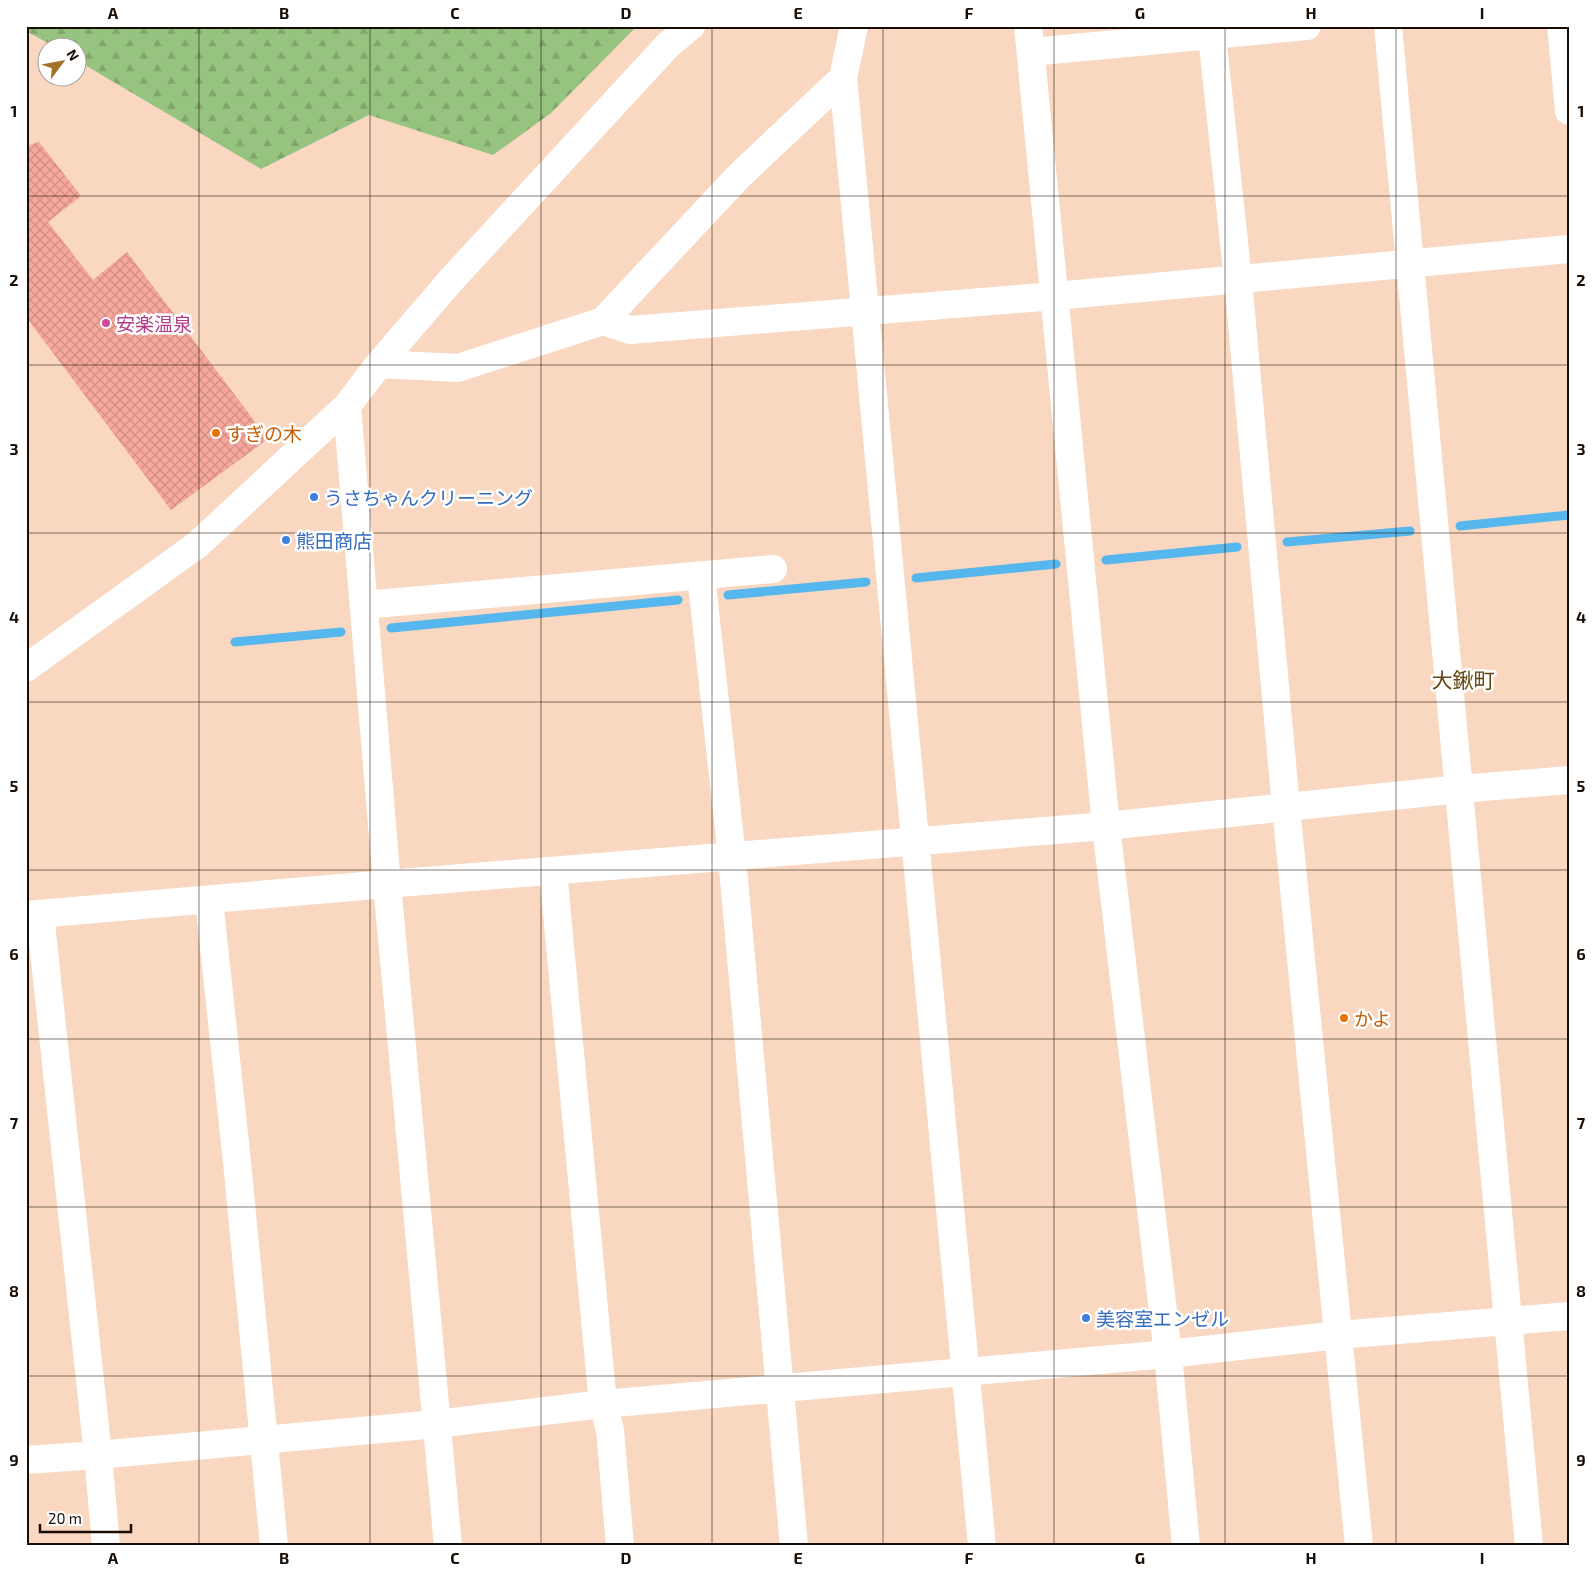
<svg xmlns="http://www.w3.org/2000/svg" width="1595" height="1572" font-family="'Exo 2','Noto Sans JP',sans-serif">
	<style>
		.forest { fill: url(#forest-firs) }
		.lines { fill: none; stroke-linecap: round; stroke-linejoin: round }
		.stream { stroke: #55b7ed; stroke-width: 9 }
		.building { fill: url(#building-cross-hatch) }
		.minor { stroke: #fff; stroke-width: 28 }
		.grid { fill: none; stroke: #190e06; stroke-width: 1; stroke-opacity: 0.55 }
		.hotel-dot { fill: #d1479c; stroke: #fff; stroke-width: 2 }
		.food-dot { fill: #e8710a; stroke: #fff; stroke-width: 2 }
		.shop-dot { fill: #3f7fe0; stroke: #fff; stroke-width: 2 }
		.labels { text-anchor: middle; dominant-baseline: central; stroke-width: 5; stroke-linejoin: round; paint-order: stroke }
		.hotel-label { font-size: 19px; fill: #b23c85; stroke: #fff; text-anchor: start }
		.food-label { font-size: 19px; fill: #c56008; stroke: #fff; text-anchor: start }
		.shop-label { font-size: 19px; fill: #366cbe; stroke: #fff; text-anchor: start }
		.quarter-label { font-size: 21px; fill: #664610; stroke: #fff }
		.neatline { fill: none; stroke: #190e06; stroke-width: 2 }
		.grid-label { font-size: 16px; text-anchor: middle; font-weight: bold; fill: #190e06 }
	</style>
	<defs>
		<pattern id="forest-firs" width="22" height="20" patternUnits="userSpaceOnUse" patternTransform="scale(1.25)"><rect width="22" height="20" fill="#96c37f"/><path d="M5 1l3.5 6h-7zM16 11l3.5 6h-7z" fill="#81a66c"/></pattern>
		<pattern id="building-cross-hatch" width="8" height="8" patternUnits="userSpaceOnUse" patternTransform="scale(1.25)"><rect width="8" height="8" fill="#f7a89c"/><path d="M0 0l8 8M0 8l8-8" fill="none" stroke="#d38f85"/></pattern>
	</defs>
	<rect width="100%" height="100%" fill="#f9d7c0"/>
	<path class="forest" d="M 26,26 L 637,26 L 551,113 L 493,155 L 369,115 L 261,169 L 78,61 L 78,48 L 55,47 L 26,31 Z"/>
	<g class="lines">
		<path class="stream" d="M 1460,526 L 1569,515
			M 1287,542 L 1410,531
			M 1106,560 L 1237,547
			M 916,578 L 1056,564
			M 728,595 L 866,582
			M 391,628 L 678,600
			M 235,642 L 341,632"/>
	</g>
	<path class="building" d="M 39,142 L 81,196 L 48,222 L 93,280 L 127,252 L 268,439 L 171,510 L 26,317 L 26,146 Z"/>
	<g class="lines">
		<path class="minor" d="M 1028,26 L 1106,826 L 1168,1354 L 1186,1546
			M 1207,26 L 1212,35 L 1307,26
			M 1388,26 L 1529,1546
			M 1561,26 L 1569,111
			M 1031,52 L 1212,35 L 1238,280 L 1286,807 L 1359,1546
			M 843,78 L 982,1546
			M 603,321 L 630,330 L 1055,296 L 1569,249
			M 379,364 L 458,368 L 603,321 L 739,176 L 843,78 L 854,26
			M 347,406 L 387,884 L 448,1546
			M 701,575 L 732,857 L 794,1546
			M 364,605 L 773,569
			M 26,668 L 197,545 L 347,406 L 379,364 L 452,279 L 668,45 L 691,26
			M 553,871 L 603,1404 L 610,1430 L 620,1546
			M 209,900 L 237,1162 L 274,1546
			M 40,914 L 98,1455 L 106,1546
			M 26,915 L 387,884 L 1106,826 L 1460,789 L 1569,780
			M 26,1460 L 98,1455 L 436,1424 L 603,1404 L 1168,1354 L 1339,1335 L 1569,1316"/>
	</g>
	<path class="grid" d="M 199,26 L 199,1546M 370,26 L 370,1546M 541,26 L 541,1546M 712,26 L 712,1546M 883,26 L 883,1546M 1054,26 L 1054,1546M 1225,26 L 1225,1546M 1396,26 L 1396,1546M 26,196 L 1569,196M 26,365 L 1569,365M 26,533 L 1569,533M 26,702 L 1569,702M 26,870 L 1569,870M 26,1039 L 1569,1039M 26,1207 L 1569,1207M 26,1376 L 1569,1376"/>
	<circle class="hotel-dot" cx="106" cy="323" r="5"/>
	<g class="food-dot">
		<circle cx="216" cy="433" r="5"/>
		<circle cx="1344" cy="1018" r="5"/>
	</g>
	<g class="shop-dot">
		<circle cx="314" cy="497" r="5"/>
		<circle cx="286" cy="540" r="5"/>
		<circle cx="1086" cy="1318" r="5"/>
	</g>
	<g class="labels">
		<g class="hotel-label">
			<text x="116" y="323">安楽温泉</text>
		</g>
		<g class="food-label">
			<text x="226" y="433">すぎの木</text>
			<text x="1354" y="1018">かよ</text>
		</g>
		<g class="shop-label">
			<text x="324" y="497">うさちゃんクリーニング</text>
			<text x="296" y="540">熊田商店</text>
			<text x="1096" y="1318">美容室エンゼル</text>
		</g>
		<g class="quarter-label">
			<text x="1463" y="679">大鍬町</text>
		</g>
	</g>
	<rect width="1595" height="1572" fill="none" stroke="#ffffff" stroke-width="55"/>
	<g transform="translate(62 62) rotate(58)"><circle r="24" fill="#ffffff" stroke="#a39f9b"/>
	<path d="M0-4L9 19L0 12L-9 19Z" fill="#a27326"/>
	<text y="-8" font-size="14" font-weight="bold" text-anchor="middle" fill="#190e06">N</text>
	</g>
	<path d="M40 1524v8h91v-8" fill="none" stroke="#190e06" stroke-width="2.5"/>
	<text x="48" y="1524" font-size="15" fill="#190e06" stroke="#ffffff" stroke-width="4" paint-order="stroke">20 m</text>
	<rect x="28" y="28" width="1540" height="1516" class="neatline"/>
	<g class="grid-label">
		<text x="113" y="19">A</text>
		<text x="284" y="19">B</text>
		<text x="455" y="19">C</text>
		<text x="626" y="19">D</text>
		<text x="798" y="19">E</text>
		<text x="969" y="19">F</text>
		<text x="1140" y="19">G</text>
		<text x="1311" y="19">H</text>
		<text x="1482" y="19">I</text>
		<text x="14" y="117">1</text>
		<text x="1581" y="117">1</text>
		<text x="14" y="286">2</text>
		<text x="1581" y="286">2</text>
		<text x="14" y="455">3</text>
		<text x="1581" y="455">3</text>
		<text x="14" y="623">4</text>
		<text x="1581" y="623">4</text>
		<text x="14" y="792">5</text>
		<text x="1581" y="792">5</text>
		<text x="14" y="960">6</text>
		<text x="1581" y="960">6</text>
		<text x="14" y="1129">7</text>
		<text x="1581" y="1129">7</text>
		<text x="14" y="1297">8</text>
		<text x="1581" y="1297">8</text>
		<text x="14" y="1466">9</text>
		<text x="1581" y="1466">9</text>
		<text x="113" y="1564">A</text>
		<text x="284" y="1564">B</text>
		<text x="455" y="1564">C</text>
		<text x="626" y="1564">D</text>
		<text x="798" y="1564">E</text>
		<text x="969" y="1564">F</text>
		<text x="1140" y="1564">G</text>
		<text x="1311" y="1564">H</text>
		<text x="1482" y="1564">I</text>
	</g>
</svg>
